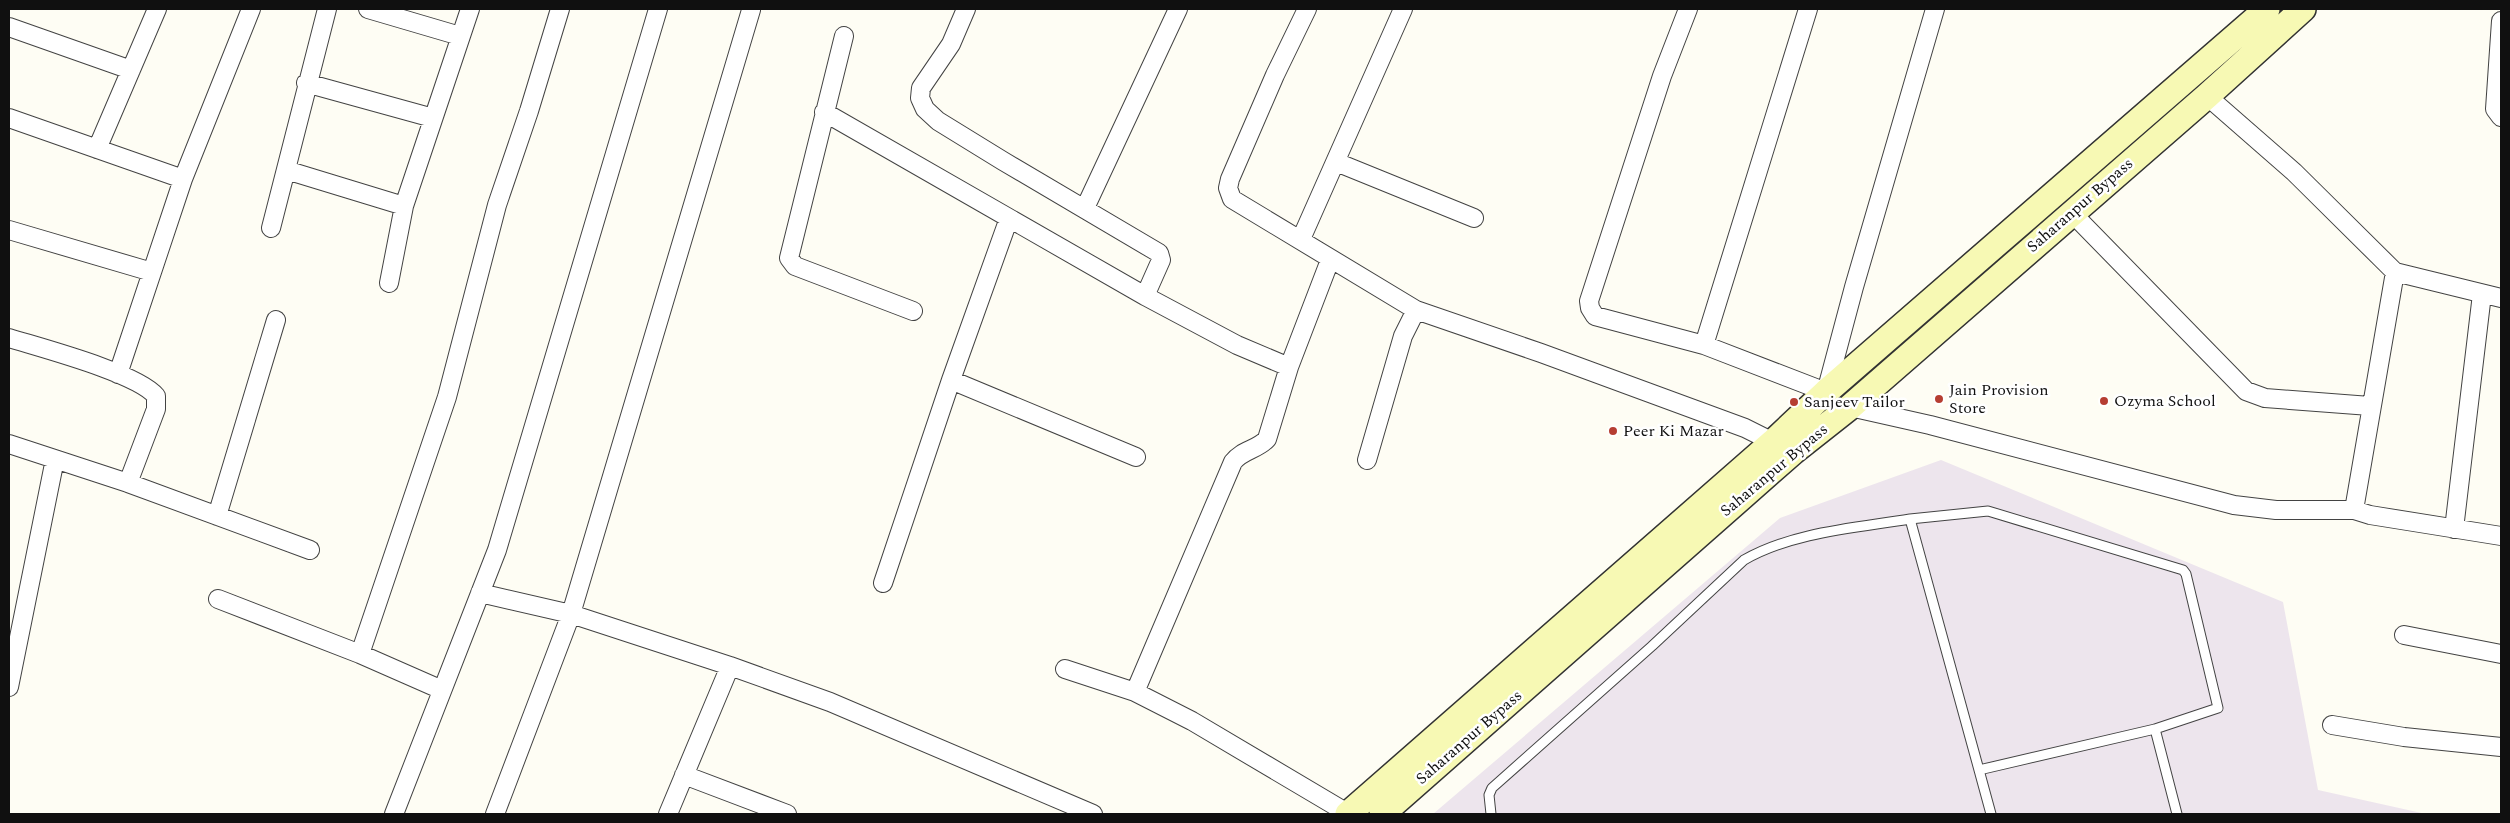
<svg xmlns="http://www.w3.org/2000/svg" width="2510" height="823" font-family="Spectral,serif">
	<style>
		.industrial { fill: #ede5ed }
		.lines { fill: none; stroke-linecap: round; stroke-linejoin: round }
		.service-casing { stroke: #434343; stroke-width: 11 }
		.minor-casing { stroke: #434343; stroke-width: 20 }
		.secondary-casing { stroke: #323232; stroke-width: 28 }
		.service { stroke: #fff; stroke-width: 9 }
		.minor { stroke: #fff; stroke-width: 18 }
		.secondary { stroke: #f7f9b4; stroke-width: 25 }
		.poi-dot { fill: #b63e32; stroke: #fff; stroke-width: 2 }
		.labels { text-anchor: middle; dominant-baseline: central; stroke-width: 5; stroke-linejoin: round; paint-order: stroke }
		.street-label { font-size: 16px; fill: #101010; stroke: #fff }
		.poi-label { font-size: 16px; fill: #101010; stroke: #fff; text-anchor: start }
	</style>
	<rect width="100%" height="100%" fill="#fefdf4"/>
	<path class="industrial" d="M 1941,460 L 2283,602 L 2318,790 L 2426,814 L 1433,814 L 1780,518 Z"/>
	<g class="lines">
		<g class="service-casing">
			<path id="service" d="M 1910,519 L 1988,511 L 2183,570 L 2186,574 L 2218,708 L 2155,729
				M 1491,814 L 1489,795 L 1492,788 L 1652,646 L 1744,560 C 1793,532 1855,528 1910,519 L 1979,770
				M 1991,814 L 1979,770 L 2155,729 L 2177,814"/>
		</g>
		<g class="minor-casing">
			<path id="minor" d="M 368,9 L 460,36
				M 966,9 L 951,44 L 921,88 L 920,98 L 925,109 L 938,121 L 1003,161 L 1159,253 L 1161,260 L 1145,296
				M 1307,9 L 1275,75 L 1230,179 L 1228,188 L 1232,199 L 1416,310 L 1541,353 L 1745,428 L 1773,442
				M 1688,9 L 1662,76 L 1589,301 L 1590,308 L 1595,316 L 1704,345 L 1826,392 L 1854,287 L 1935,9
				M 2501,21 L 2495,109 L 2501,117
				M 9,27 L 131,70
				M 844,36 L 789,258 L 795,266 L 913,311
				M 306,83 L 433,118
				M 2207,96 L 2294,172 L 2395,272 L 2501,298
				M 824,112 L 1145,296 L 1237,345 L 1289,367
				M 9,118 L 183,179
				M 97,149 L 157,9
				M 1336,162 L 1474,218
				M 286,170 L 404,206
				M 1085,208 L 1178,9
				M 2071,212 L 2246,391 L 2265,398 L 2370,406
				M 271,228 L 327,9
				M 9,230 L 152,272
				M 1301,239 L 1403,9
				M 389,283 L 404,206 L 470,9
				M 9,338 C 41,348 137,373 156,396 L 156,409 L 128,483
				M 1704,345 L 1808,9
				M 118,374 L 183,179 L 251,9
				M 951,380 L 1136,457
				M 1850,407 L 1930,425 L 2234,505 L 2276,510 L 2354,510 L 2370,515 L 2501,536
				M 9,444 L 128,483 L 310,550
				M 1367,460 L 1403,336 L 1416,310
				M 2354,510 L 2395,272
				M 217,516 L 276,320
				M 2454,529 L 2482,294
				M 883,583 L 951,380 L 1009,218
				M 480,593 L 571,614 L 730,666 L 830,702 L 1093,814
				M 218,599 L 360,654 L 442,690
				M 2404,635 L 2501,654
				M 360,654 L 447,397 L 497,205 L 529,111 L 560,9
				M 1065,669 L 1135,692 L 1192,721 L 1349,814
				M 9,687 L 55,459
				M 1135,692 L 1233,462 C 1242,450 1257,450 1267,439 L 1289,367 L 1330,260
				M 2332,725 L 2404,737 L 2501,747
				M 684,775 L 787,814
				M 394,814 L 497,550 L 658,9
				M 495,814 L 571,614 L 751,10
				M 668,814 L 730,666"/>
		</g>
		<g class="secondary-casing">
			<path id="secondary" d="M 1348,814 L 1773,442 L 1826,392 L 2267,9
				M 1382,814 L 1793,452 L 1850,407 L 2207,96 L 2303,9"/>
		</g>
		<use href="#service" class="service"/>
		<use href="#minor" class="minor"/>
		<use href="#secondary" class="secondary"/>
	</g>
	<g class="poi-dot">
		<circle cx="1939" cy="399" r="5"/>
		<circle cx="2104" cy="401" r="5"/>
		<circle cx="1794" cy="402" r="5"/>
		<circle cx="1613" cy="431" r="5"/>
	</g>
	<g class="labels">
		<g class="street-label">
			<text transform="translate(2080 205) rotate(-41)">Saharanpur Bypass</text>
			<text transform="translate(1774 470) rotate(-40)">Saharanpur Bypass</text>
			<text transform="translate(1469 737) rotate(-41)">Saharanpur Bypass</text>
		</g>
		<g class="poi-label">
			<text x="1949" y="390">Jain Provision<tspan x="1949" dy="18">Store</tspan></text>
			<text x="2114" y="401">Ozyma School</text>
			<text x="1804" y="402">Sanjeev Tailor</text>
			<text x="1623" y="431">Peer Ki Mazar</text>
		</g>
	</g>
	<rect width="2510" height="823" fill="none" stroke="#101010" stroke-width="20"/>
</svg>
